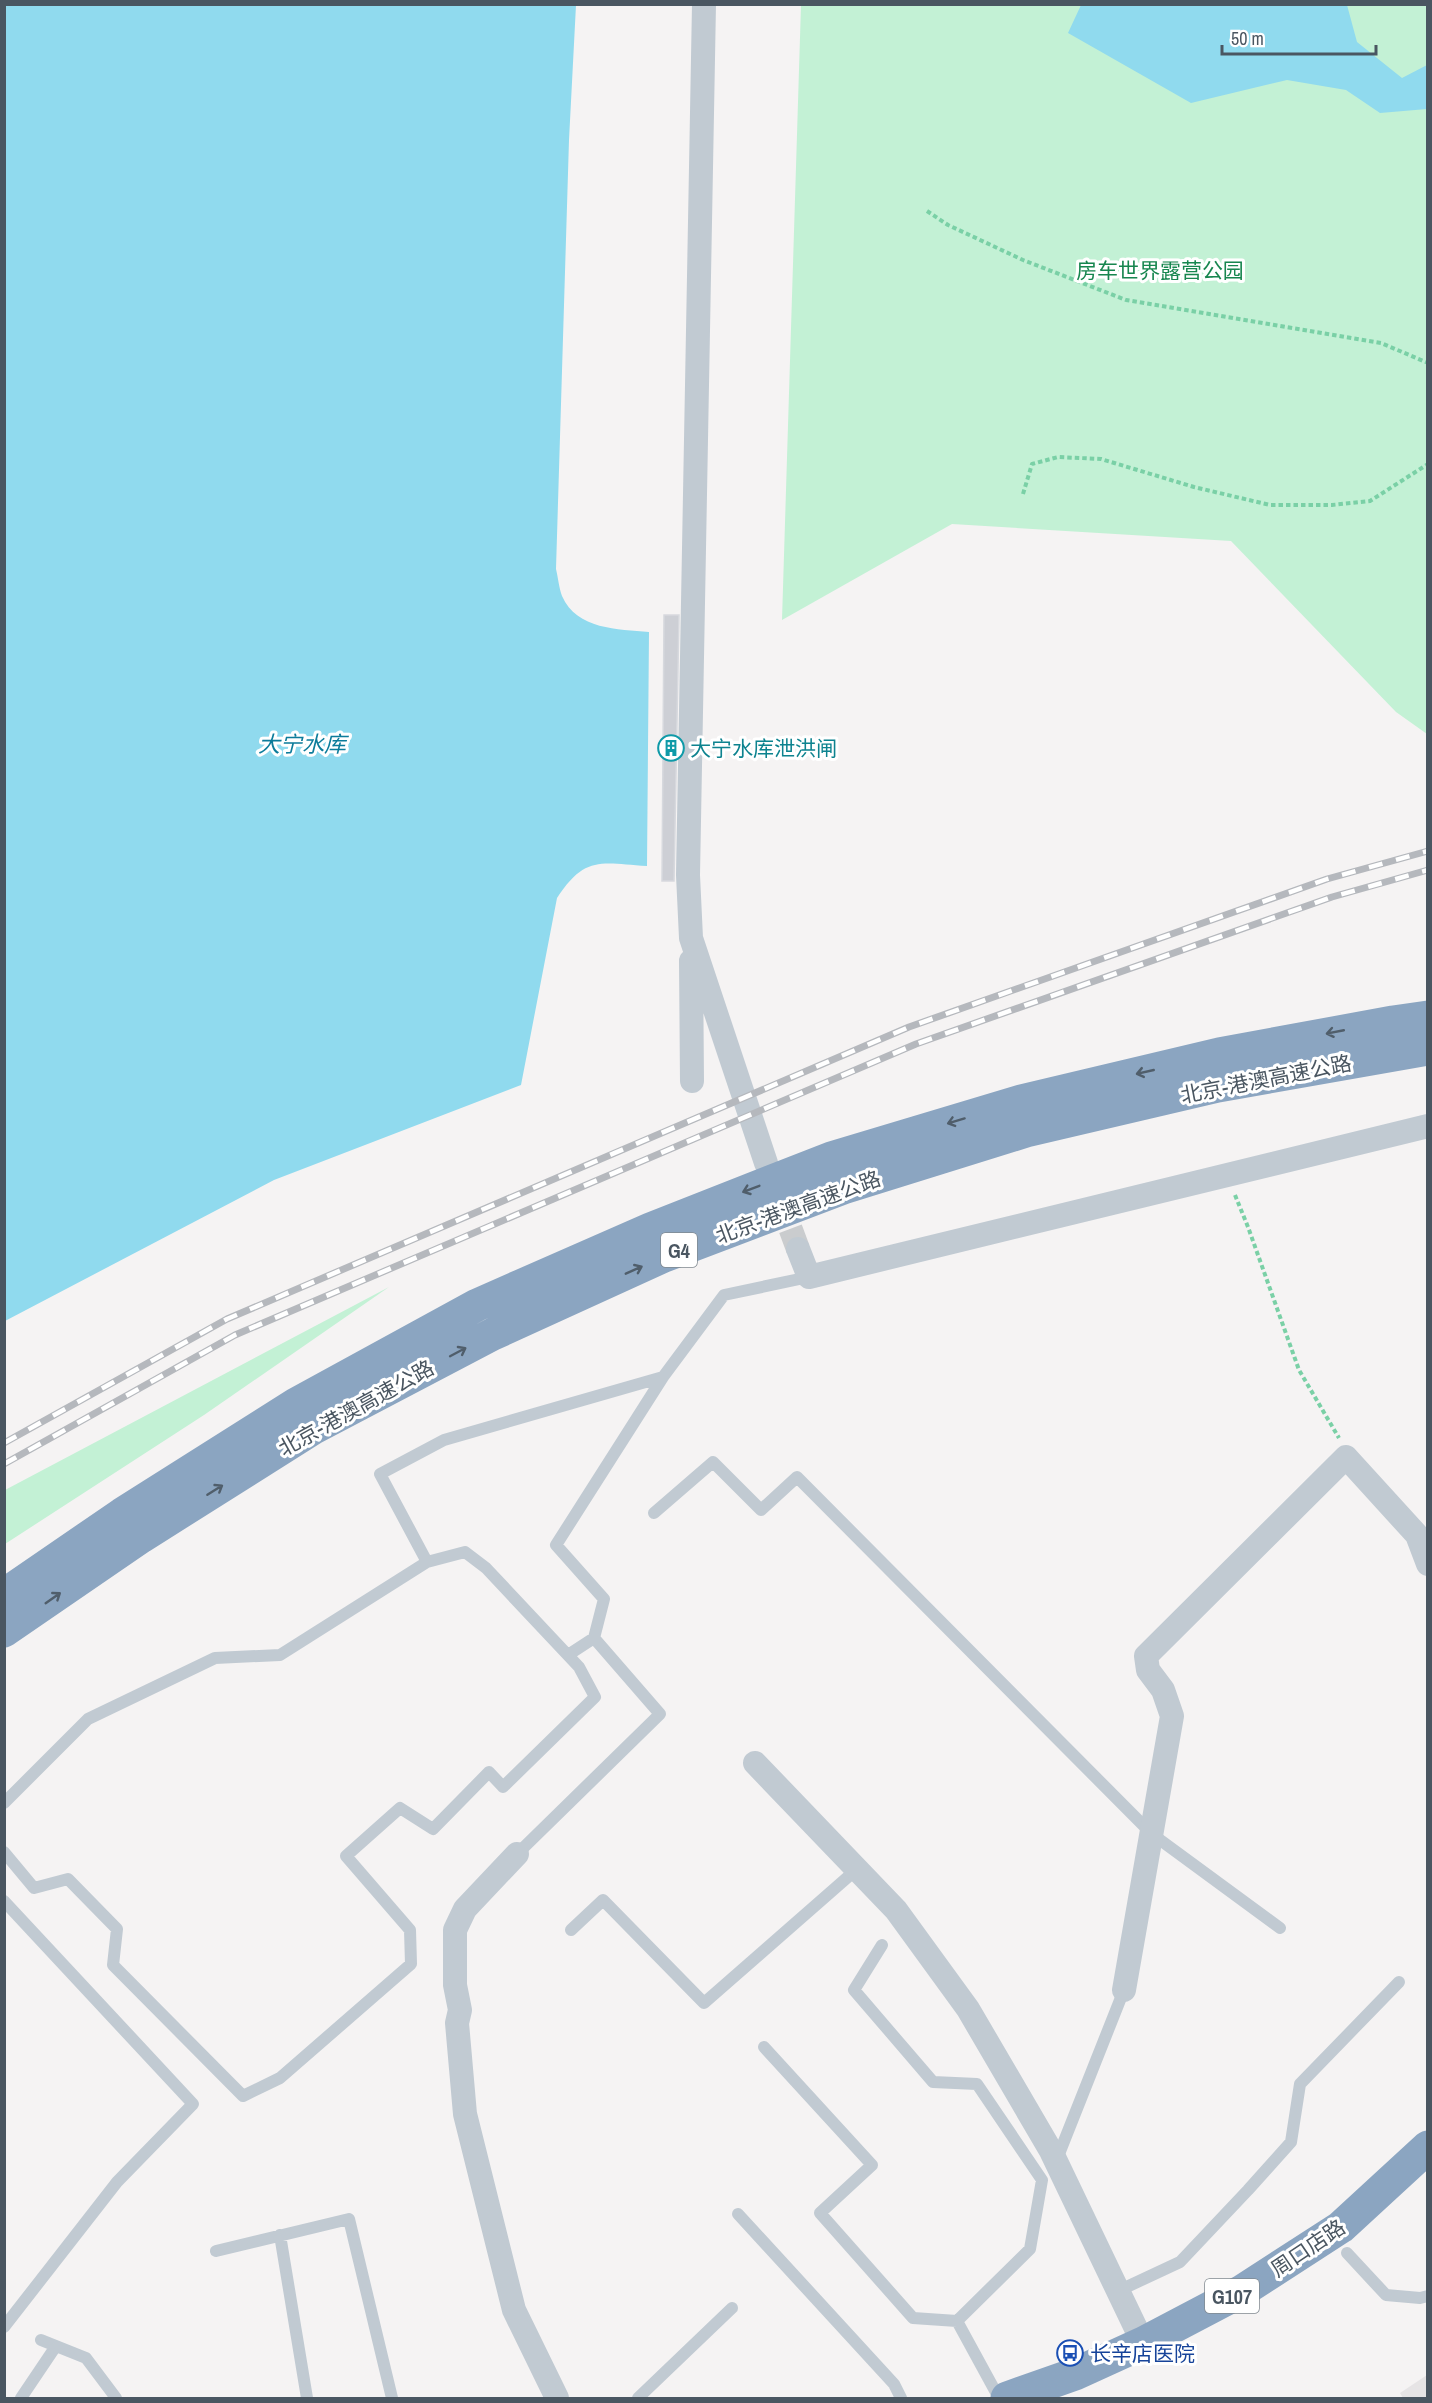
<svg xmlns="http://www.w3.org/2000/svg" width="1432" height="2403" font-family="'Archivo Narrow','Noto Sans SC',sans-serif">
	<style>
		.education { fill: #e6e4e5 }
		.green { fill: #c3f1d5 }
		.water { fill: #90daee }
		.building { fill: #cdcfd5; stroke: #d7d9de; stroke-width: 1.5 }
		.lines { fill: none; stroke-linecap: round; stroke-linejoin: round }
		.street-tunnel { stroke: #caccce; stroke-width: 24; stroke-dasharray: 24 12; stroke-linecap: butt }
		.path { stroke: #7ad0a6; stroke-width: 4; stroke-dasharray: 4.5 3; stroke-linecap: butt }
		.lane { stroke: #c1cad2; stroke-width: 12 }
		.street { stroke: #c1cad2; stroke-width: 24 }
		.highway { stroke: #8ba5c1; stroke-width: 33 }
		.rail-casing { stroke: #b5b8bd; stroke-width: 7 }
		.rail { stroke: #fff; stroke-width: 4.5; stroke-dasharray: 14; stroke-linecap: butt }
		.oneway { stroke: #505e6b }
		.labels { text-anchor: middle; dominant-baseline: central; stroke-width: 6; stroke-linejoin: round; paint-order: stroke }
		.shield { fill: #fff; stroke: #808990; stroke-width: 1.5 }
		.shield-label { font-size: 20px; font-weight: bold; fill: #4a5661 }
		.park-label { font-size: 21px; fill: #17864f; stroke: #fff }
		.culture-label { font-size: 21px; fill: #0d838f; stroke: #fff; text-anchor: start }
		.street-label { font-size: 21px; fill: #4a5661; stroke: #fff }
		.transit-label { font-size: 21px; fill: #164399; stroke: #fff; text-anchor: start }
		.water-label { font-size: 22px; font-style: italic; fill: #0c7c9b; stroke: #fff }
	</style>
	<rect width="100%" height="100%" fill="#f5f3f3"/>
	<path class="education" d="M 1427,2375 L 1427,2398 L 1403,2398 L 1400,2393 Z"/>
	<path class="green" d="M 801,5 L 1427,5 L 1427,734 L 1396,712 L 1231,541 L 952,524 L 782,620 Z
		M 389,1287 L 204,1415 L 5,1544 L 5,1490 Z"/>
	<path class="water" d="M 5,4 L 576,5 L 569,140 L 556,569 C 558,577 559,588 562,596 C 577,630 618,629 649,632 L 647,866 C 601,863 585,855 557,898 L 521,1085 L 274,1180 L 5,1321 Z
		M 1081,5 L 1347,5 L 1357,42 L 1402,78 L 1427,65 L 1427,109 L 1380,113 L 1346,90 L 1287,80 L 1191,103 L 1068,33 Z"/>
	<path class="building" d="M 664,615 L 679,615 L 674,881 L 662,881 Z"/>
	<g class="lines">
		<path class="street-tunnel" d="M 778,1195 L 798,1249"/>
		<path class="path" d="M 927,211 L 948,225 L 1023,260 L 1126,300 L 1381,343 L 1428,363
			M 1023,494 L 1032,464 L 1058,457 L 1101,459 L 1194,487 L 1270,505 L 1332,505 L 1370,501 L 1428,464
			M 1235,1195 L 1248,1227 L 1299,1370 L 1339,1438"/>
		<path class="lane" d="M 654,1513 L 713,1462 L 761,1510 L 797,1477 L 1152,1834 L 1280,1928
			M 427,1562 L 380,1474 L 444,1440 L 663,1377
			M 568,1655 L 594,1638 L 604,1599 L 556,1545 L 663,1377 L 724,1295 L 809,1277
			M 4,1803 L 88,1719 L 215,1658 L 280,1655 L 427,1562 L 465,1552 L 486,1568 L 579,1667 L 595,1697 L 503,1787 L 489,1772 L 433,1829 L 400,1808 L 346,1856 L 410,1930 L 411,1964 L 280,2078 L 243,2096 L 113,1965 L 117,1929 L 68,1879 L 34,1888 L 4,1852
			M 517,1854 L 660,1714 L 594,1638
			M 4,1901 L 193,2104 L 117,2182 L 4,2327
			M 571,1930 L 603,1900 L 704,2003 L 857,1869
			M 882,1945 L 854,1990 L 933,2082 L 977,2084 L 1042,2180 L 1030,2249 L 957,2321 L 999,2398
			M 764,2047 L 872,2165 L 820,2213 L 913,2318 L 957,2321
			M 1057,2159 L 1124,1990
			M 738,2214 L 894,2384 L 901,2398
			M 280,2235 L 307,2398
			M 216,2251 L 349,2219 L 392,2398
			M 1347,2253 L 1386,2295 L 1420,2298 L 1428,2296
			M 1118,2291 L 1180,2262 L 1248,2190 L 1291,2142 L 1300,2084 L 1399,1982
			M 41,2340 L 86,2358 L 116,2398
			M 21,2398 L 56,2346
			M 638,2398 L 732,2308"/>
		<path class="street" d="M 704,4 L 688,875 L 691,938 L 766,1163
			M 691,961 L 692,1081
			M 798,1249 L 809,1277 L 1428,1126
			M 755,1763 L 896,1910 L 968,2009 L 1051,2151 L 1143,2343
			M 517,1854 L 465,1909 L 455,1930 L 455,1985 L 460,2010 L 457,2023 L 465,2114 L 514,2310 L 557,2398
			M 1124,1990 L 1172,1716 L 1163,1690 L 1148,1670 L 1146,1656 L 1346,1457 L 1417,1535 L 1428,1564"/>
		<path class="highway" d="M 4,1595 L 122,1514 L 296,1404 L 477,1305 L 650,1229 L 831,1158 L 1021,1101 L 1219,1054 L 1393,1022 L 1428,1017
			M 4,1631 L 141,1537 L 312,1429 L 493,1334 L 664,1256 L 843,1188 L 1026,1131 L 1218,1086 L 1428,1049
			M 1007,2398 L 1075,2374 L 1143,2343 L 1242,2291 L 1341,2227 L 1428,2147"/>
		<g class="rail-casing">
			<path id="rail" d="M 4,1443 L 227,1319 L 909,1027 L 1327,879 L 1428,851
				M 4,1464 L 235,1335 L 916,1044 L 1332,897 L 1428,870"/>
		</g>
		<use href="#rail" class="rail"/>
	</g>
	<defs><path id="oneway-shaft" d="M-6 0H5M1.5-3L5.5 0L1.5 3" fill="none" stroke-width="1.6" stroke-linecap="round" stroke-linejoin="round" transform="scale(1.5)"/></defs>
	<g class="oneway">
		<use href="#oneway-shaft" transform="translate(1335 1032) rotate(169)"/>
		<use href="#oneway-shaft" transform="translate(1145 1072) rotate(167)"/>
		<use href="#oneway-shaft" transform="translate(956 1121) rotate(163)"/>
		<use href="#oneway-shaft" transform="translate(751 1189) rotate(159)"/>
		<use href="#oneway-shaft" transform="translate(634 1270) rotate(-24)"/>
		<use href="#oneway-shaft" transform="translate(458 1352) rotate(-28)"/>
		<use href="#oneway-shaft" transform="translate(215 1490) rotate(-32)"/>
		<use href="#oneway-shaft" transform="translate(53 1598) rotate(-35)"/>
	</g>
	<defs>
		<g id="building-ring" transform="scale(1.35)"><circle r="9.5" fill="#fff" stroke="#0f9aa8" stroke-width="1.5"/><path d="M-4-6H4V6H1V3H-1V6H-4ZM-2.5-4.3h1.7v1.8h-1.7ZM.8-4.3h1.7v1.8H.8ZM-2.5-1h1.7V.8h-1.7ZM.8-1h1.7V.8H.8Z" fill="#0f9aa8"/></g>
		<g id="bus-ring" transform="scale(1.35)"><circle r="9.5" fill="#fff" stroke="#1a4fb4" stroke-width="1.5"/><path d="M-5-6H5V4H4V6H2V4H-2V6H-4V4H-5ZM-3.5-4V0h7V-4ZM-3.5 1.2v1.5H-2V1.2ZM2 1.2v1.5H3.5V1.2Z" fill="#1a4fb4"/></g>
	</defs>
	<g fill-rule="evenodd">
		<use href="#building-ring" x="671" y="748"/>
		<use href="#bus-ring" x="1070" y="2353"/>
	</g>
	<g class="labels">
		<g class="shield">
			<rect x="661" y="1233" width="36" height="34" rx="4.5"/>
			<rect x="1205" y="2279" width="54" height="34" rx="4.5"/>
		</g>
		<g class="shield-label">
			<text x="679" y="1250">G4</text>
			<text x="1232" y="2296">G107</text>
		</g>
		<g class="park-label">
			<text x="1160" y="270">房车世界露营公园</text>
		</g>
		<g class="culture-label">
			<text x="690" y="748">大宁水库泄洪闸</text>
		</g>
		<g class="street-label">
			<text transform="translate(1266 1079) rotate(-11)">北京-港澳高速公路</text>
			<text transform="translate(798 1207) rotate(-20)">北京-港澳高速公路</text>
			<text transform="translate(356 1408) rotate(-29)">北京-港澳高速公路</text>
			<text transform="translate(1308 2248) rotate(-34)">周口店路</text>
		</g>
		<g class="transit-label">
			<text x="1090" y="2353">长辛店医院</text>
		</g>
		<g class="water-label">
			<text x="302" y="744">大宁水库</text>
		</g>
	</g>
	<rect width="1432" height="2403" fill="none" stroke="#4a5661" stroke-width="12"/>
	<path d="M1222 45v9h154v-9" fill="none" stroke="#4a5661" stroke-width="3"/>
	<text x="1231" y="45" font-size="18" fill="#4a5661" stroke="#ffffff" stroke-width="4.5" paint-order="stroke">50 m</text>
</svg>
